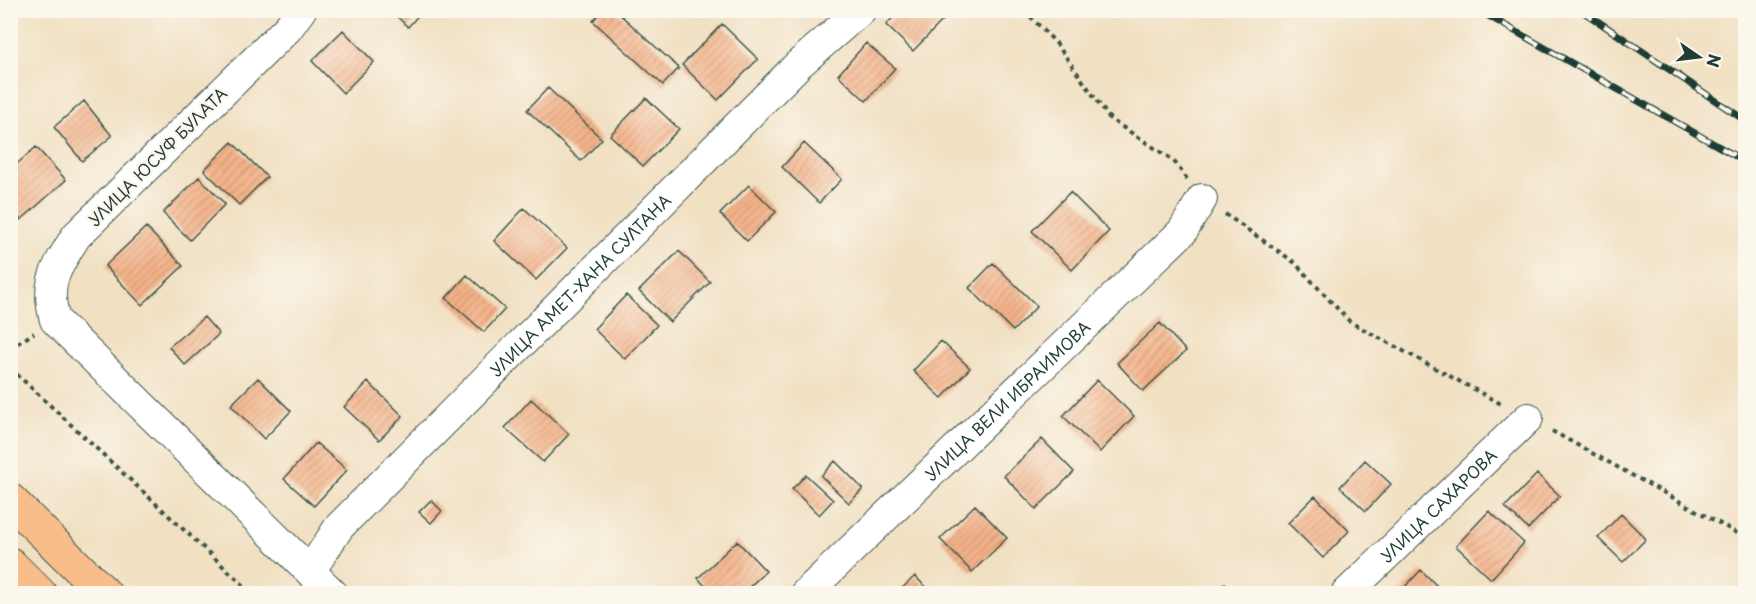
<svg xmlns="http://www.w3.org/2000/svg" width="1756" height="604" font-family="'Playpen Sans',sans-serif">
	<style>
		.building { fill: url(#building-hatch) }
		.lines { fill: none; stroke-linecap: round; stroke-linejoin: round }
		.street-casing { stroke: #3e5549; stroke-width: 32 }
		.primary-casing { stroke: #3e5549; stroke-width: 35 }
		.path { stroke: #3e5549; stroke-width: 4; stroke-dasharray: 4.5 4.5; stroke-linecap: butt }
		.street { stroke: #fff; stroke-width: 30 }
		.primary { stroke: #f8bd89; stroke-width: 33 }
		.rail-casing { stroke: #1f3d34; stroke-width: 7 }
		.rail { stroke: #fbf7ec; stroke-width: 4.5; stroke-dasharray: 14; stroke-linecap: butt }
		.labels { text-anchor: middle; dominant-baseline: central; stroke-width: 4.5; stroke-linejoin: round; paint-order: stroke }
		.street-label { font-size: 16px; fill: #1f3d34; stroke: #fbf7ec }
	</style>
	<defs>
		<pattern id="building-hatch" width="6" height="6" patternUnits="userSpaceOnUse" patternTransform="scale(1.5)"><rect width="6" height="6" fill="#f5b389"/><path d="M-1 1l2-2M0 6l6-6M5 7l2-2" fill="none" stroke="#c69371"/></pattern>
	</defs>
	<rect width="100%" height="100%" fill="#fbf7ec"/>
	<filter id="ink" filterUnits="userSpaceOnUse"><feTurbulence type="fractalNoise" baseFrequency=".0167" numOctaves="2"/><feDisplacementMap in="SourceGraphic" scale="12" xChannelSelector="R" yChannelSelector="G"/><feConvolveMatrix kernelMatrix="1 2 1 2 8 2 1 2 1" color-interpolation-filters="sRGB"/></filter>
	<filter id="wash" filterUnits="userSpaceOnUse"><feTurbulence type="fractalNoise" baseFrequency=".008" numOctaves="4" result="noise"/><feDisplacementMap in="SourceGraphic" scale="24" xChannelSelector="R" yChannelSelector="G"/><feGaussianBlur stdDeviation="1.35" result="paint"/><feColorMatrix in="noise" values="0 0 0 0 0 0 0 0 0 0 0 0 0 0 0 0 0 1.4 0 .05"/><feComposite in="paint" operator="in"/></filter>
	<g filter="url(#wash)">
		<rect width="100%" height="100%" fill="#f1e0c2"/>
		<g id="blocks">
			<path class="building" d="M 390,10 L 423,10 L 408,27 Z
				M 602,10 L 615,10 L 679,68 L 663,85 L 593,21 Z
				M 900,10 L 936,10 L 945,18 L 913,51 L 886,25 Z
				M 722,24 L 758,59 L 718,100 L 682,65 Z
				M 343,30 L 374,62 L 343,93 L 312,61 Z
				M 866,43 L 895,68 L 866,101 L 838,75 Z
				M 548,88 L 602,139 L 581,161 L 527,110 Z
				M 646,98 L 679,129 L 643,166 L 610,135 Z
				M 84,101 L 112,136 L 82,161 L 54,127 Z
				M 232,142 L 267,177 L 239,205 L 204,170 Z
				M 804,143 L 842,179 L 819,203 L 782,167 Z
				M 36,147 L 66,180 L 21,220 L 10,208 L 10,170 Z
				M 199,177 L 225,204 L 190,240 L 163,213 Z
				M 749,185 L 776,212 L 747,241 L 720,214 Z
				M 1070,192 L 1109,231 L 1072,270 L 1032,231 Z
				M 524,208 L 567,248 L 536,280 L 494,241 Z
				M 146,227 L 183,266 L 142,305 L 105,266 Z
				M 679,251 L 710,282 L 670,322 L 639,291 Z
				M 993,263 L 1037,306 L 1013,331 L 969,288 Z
				M 467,275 L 505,309 L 484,332 L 446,298 Z
				M 626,295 L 657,325 L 625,359 L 594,329 Z
				M 204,317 L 219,334 L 185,365 L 169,347 Z
				M 1160,323 L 1186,351 L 1143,391 L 1117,363 Z
				M 941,341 L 970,368 L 942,398 L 913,371 Z
				M 258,378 L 291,411 L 264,439 L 231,405 Z
				M 1097,380 L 1134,416 L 1100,452 L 1063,416 Z
				M 368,382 L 403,416 L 379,440 L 344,407 Z
				M 531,399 L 569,434 L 543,462 L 505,428 Z
				M 1042,439 L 1074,472 L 1036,509 L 1004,476 Z
				M 316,443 L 347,470 L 314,506 L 284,479 Z
				M 1365,460 L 1391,484 L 1366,511 L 1340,487 Z
				M 835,461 L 863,489 L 849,503 L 821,476 Z
				M 1537,474 L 1560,496 L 1528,529 L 1505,507 Z
				M 806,475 L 833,500 L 819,515 L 792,489 Z
				M 1315,496 L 1349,531 L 1323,558 L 1288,523 Z
				M 431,500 L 442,511 L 431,523 L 419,512 Z
				M 975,505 L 1007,538 L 972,572 L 940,539 Z
				M 1489,511 L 1524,543 L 1491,579 L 1456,546 Z
				M 1621,514 L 1646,539 L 1623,562 L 1598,538 Z
				M 737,541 L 766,571 L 742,594 L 712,594 L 698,578 Z
				M 1421,570 L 1445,594 L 1398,594 Z
				M 915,576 L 932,594 L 896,594 Z
				M 1225,583 L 1234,594 L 1213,594 Z"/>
		</g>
	</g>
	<g filter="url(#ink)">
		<use href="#blocks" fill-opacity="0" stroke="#3e5549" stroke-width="1.5"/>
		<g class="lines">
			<g class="street-casing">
				<g id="street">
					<path d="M 301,10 L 288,28 L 76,236 C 57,268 44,281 55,320 L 333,594"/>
					<path id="s1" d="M 311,570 L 339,527 L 799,64 L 861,10"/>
					<path id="s2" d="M 805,594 L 1182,232 L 1202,199"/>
					<path id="s3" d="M 1346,594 L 1528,418"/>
				</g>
			</g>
			<g class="primary-casing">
				<path id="primary" d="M 10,500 L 105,594
					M 10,564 L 40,594"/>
			</g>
			<path class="path" d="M 1024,10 L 1056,43 L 1110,119 L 1173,160 L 1187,179
				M 1225,214 L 1294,262 L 1350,322 L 1503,405
				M 10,348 L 34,333
				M 10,368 L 253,594
				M 1552,431 L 1746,538"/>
			<use href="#street" class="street"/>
			<use href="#primary" class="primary"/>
			<g class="rail-casing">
				<path id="rail" d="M 1478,10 L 1746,162
					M 1581,10 L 1746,121"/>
			</g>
			<use href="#rail" class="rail"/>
		</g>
	</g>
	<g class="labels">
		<g class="street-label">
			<text transform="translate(157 156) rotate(-45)">УЛИЦА ЮСУФ БУЛАТА</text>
			<text stroke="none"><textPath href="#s1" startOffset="393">УЛИЦА АМЕТ-ХАНА СУЛТАНА</textPath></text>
			<text stroke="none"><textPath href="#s2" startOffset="280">УЛИЦА ВЕЛИ ИБРАИМОВА</textPath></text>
			<text stroke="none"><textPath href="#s3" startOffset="128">УЛИЦА САХАРОВА</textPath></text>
		</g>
	</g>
	<rect width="1756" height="604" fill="none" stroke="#fbf7ec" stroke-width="36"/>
	<g transform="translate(1699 57) rotate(104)" stroke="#fbf7ec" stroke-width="4.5" paint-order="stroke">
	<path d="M0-4.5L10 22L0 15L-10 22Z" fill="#1f3d34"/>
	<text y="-9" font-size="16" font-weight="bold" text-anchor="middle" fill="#1f3d34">N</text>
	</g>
</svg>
